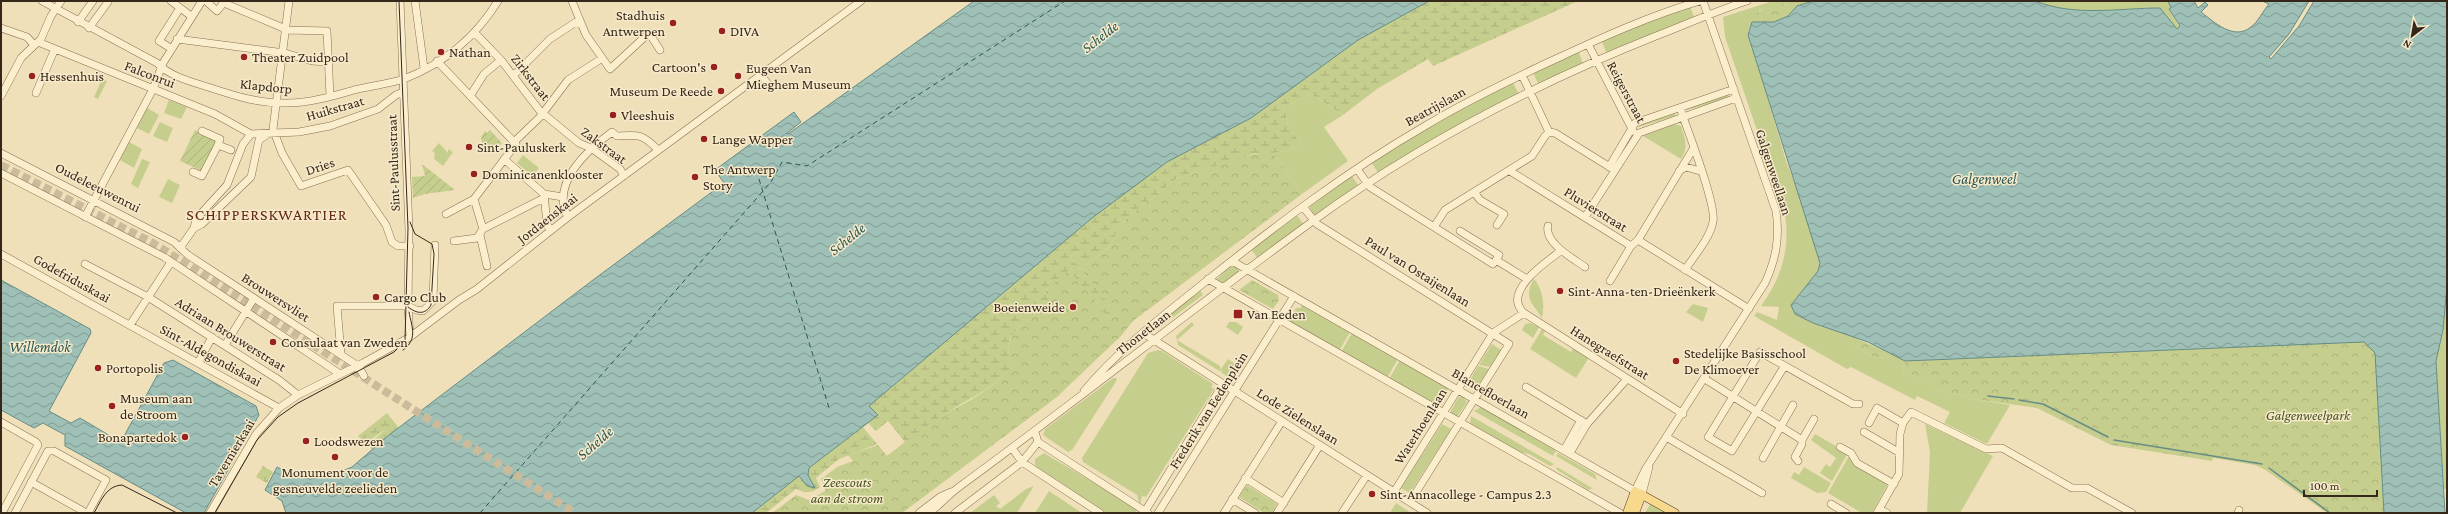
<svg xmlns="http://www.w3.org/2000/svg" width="2448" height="514" font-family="'Crimson Pro',serif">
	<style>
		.grass { fill: #c6ce8e }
		.forest { fill: url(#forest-crowns) }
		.wetland { fill: url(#wetland-marsh) }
		.garden { fill: url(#garden-furrows) }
		.water { fill: url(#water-waves); stroke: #668d84 }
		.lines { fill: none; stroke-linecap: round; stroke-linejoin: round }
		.stream { stroke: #668d84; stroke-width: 1.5 }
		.ferry { stroke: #285654; stroke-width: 1; stroke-dasharray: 5 4; stroke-linecap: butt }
		.major-tunnel { stroke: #cbbb9a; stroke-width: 8; stroke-dasharray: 8 4; stroke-linecap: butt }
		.minor-casing { stroke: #877053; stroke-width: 8 }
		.major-casing { stroke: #543d29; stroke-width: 9 }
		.minor { stroke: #fbeecd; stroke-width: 7 }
		.major { stroke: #f7d88d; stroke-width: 8 }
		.tram { stroke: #35271a; stroke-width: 1 }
		.poi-dot { fill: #992120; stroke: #f7eaca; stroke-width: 1.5 }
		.labels { text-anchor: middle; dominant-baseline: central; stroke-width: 3; stroke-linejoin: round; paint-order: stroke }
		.poi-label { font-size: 14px; fill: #35271a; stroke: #f7eaca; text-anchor: start }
		.street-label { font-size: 14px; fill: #35271a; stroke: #f7eaca }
		.park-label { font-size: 14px; font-style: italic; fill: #45531f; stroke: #f7eaca }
		.water-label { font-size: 15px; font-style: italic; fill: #285654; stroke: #f7eaca }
		.quarter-label { font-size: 16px; letter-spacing: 1px; fill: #642817; stroke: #f7eaca }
	</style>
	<defs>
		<pattern id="forest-crowns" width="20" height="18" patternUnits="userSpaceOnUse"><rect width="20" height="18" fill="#c6ce8e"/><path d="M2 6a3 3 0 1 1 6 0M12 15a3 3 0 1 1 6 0" fill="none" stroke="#abb17a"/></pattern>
		<pattern id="wetland-marsh" width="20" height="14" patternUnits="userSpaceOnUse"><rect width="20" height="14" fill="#c6ce8e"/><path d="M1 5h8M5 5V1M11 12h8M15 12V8" fill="none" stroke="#abb17a"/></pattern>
		<pattern id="garden-furrows" width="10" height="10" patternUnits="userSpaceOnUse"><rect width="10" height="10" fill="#c6ce8e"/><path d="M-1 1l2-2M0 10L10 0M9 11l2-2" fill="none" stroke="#abb17a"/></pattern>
		<pattern id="water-waves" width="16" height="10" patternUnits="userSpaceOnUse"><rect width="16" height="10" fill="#9fc0b7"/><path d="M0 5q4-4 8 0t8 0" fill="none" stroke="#829c94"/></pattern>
	</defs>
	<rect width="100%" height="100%" fill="#f0e0ba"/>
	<path class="grass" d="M 1773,1 L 1813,1 L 1798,6 L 1788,16 L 1786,4 L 1760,10 L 1748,31 L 1786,161 L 1806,214 L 1820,263 L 1818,271 L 1791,305 L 1813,323 L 1853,337 L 1853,343 C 1866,356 1876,361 1894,355 L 1905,361 L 1903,371 L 1939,386 L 1937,389 L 1973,399 L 2010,405 L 1987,444 L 1944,423 L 1950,412 L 1917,396 L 1915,400 L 1851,367 L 1847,369 L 1754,316 L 1757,312 L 1777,320 L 1779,307 L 1761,306 C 1783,276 1791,245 1784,209 L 1725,37 L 1723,17 Z
		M 2035,1 L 2168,1 L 2171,8 L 2169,10 L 2180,28 L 2175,29 L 2160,8 C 2118,8 2076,17 2035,1 Z
		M 1690,6 L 1694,17 L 1607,54 L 1601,40 Z
		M 1578,50 L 1583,64 L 1539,85 L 1532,71 Z
		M 102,79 L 107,81 L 98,99 L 94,97 Z
		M 1512,81 L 1519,94 L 1379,174 L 1371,162 L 1427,128 Z
		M 1311,94 L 1343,115 L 1324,127 L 1348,161 L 1302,194 L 1273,153 L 1290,150 L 1300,143 L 1288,125 L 1284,107 Z
		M 1728,94 L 1729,98 L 1687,110 L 1687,109 Z
		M 169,100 L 187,107 L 181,119 L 164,113 Z
		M 147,108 L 159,115 L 149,134 L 137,128 Z
		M 1675,112 L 1675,116 L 1635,128 L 1636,125 Z
		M 160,122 L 173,128 L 167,142 L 153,136 Z
		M 1674,124 L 1681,126 C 1685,139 1689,147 1681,159 L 1643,136 Z
		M 129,142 L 142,149 L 134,168 L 120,160 Z
		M 439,143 L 448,153 L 448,149 L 453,152 L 443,166 L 434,159 L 435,153 L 432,151 Z
		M 523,155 L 539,168 L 532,176 L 517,163 Z
		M 142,159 L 150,162 L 138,188 L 131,184 Z
		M 1351,175 L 1359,186 L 1316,215 L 1313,214 L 1309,206 Z
		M 168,179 L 180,185 L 172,203 L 159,197 Z
		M 1296,214 L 1304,225 L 1258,259 L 1251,249 Z
		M 1231,265 L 1238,268 L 1239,272 L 1224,284 L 1216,280 Z
		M 1534,279 C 1543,289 1545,305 1542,318 C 1532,303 1523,297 1534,279 Z
		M 2447,285 L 2447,488 L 2444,489 L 2436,361 L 2443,329 Z
		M 1200,290 L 1203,295 L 1160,327 L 1158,326 L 1158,324 Z
		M 1693,304 L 1708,308 L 1703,322 L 1686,312 Z
		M 1302,305 L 1350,332 L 1339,351 L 1291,323 L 1291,316 L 1296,308 L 1300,308 Z
		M 1192,322 L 1194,325 L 1177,340 L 1220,366 L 1221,372 L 1178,345 L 1176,336 Z
		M 1229,322 L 1236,322 L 1243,327 L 1238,335 L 1226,327 Z
		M 1530,323 L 1539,327 L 1533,338 L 1522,330 L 1525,324 Z
		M 1542,329 L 1545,331 L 1543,335 L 1571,352 L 1574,347 L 1590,356 L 1576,378 L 1530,349 Z
		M 1352,333 L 1398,359 L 1387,378 L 1341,352 Z
		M 1492,344 L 1501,350 L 1490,367 L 1479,365 Z
		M 1158,350 L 1162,351 L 1213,384 L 1211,387 L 1214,389 L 1146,497 L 1142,496 L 1140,506 L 1137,495 L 1083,462 L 1082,458 L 1148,353 Z
		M 1228,359 L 1238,366 L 1230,378 L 1222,373 L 1221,369 Z
		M 1400,360 L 1448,388 L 1447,395 L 1437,407 L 1389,379 Z
		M 1478,366 L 1489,369 L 1475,390 L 1467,385 Z
		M 1113,378 L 1116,378 L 1117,380 L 1072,450 L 1068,452 L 1043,435 L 1045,429 Z
		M 1462,396 L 1467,402 L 1457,417 L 1451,414 L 1451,411 L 1458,398 Z
		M 1481,407 L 1551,447 L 1556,451 L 1553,456 L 1474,411 Z
		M 1471,416 L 1554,464 L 1553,465 L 1550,466 L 1529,454 L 1514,451 L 1470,425 Z
		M 1442,424 L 1451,429 L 1410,493 L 1401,488 Z
		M 1925,424 L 1993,456 L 1960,513 L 1927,513 L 1930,452 Z
		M 1815,434 L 1848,453 L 1832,481 L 1820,473 L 1826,464 L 1830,467 L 1836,458 L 1811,440 Z
		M 1044,453 L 1138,509 L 1135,513 L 1106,513 L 1039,471 L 1035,465 L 1035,459 Z
		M 1558,453 L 1595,474 L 1597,480 L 1556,456 Z
		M 1849,456 L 1889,482 L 1872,513 L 1862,513 L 1828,493 Z
		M 1557,467 L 1592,488 L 1591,489 L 1588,490 L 1556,469 Z
		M 1804,467 L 1831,483 L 1826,492 L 1817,493 L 1791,478 L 1794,472 L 1799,475 Z
		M 1034,486 L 1017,513 L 970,513 L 994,495 L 1000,503 L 996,506 L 1000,509 L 1026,489 Z
		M 1049,491 L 1082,513 L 1035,513 Z
		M 1396,503 L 1411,513 L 1390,513 Z
		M 1650,504 L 1668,513 L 1645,513 Z"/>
	<path class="forest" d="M 1782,3 L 1788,6 L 1788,16 L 1774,22 L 1752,22 C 1757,8 1769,7 1782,3 Z
		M 1265,152 L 1273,153 L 1302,194 L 1133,321 L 1121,336 L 1057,397 L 902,513 L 772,513 L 796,495 L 809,500 L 825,491 L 825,487 L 821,479 L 837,467 L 853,461 L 848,455 L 878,445 L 887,456 C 901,446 914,433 928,424 C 954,408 986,395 1007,372 C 1012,366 1006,350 1010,340 C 1014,328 1040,311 1050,302 L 1045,290 L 1069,269 L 1110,319 L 1117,313 L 1070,257 L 1076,252 L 1087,265 L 1109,247 L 1120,226 L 1127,218 L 1176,179 L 1244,156 Z
		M 1252,280 L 1278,295 L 1279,300 L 1273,309 L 1239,290 Z
		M 1853,337 L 1894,355 C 1876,361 1866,356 1853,343 Z
		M 2364,341 L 2375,353 L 2384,513 L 2327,513 L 2264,469 L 2255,465 L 2213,458 L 2212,461 L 2111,445 L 2037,408 L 1973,399 L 1937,389 L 1938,386 L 1903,371 L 1905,361 Z
		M 1247,485 L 1277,504 L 1272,513 L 1264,513 L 1239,497 Z"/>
	<path class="wetland" d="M 1429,1 L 1578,1 L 1433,66 L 1428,59 L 1377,89 L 1343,115 L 1311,94 L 1284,107 L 1288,125 L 1300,143 L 1290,150 L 1273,153 L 1255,153 L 1176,179 L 1127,218 L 1120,226 L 1109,247 L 1087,265 L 1076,252 L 1070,257 L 1117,313 L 1110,319 L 1069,270 L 1045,290 L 1050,302 C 1040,311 1015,328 1010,339 C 1006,349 1012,366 1008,371 C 994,387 975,396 958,406 C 939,417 922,429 905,442 L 888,421 L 876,431 L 868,423 L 877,415 L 869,406 L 1092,218 L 1167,162 L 1251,118 L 1358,40 Z
		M 387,413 L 399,428 L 373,451 L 368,445 L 387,428 L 365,444 L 358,436 Z
		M 863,427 L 877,444 L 839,459 L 816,478 L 820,487 C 811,493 807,494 796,489 L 766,513 L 752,513 L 799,475 L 807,486 L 814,488 L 808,475 L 809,468 Z
		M 263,466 L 273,472 L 267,483 L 256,477 Z"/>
	<path class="garden" d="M 195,130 L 217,141 L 202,171 L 180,161 Z
		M 490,130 L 502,143 L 495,152 L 482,142 L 481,137 L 485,131 L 487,133 Z
		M 422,164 L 455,190 L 425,194 L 413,198 L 412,177 L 425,176 Z"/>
	<path class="water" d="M 974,1 L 1429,1 L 1358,40 L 1251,118 L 1167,162 L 1092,218 L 869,406 L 878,415 L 809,468 L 808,475 L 815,488 L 807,486 L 799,476 L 752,513 L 286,513 L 282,501 L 265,490 L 277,467 L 294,476 L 310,479 L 330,476 L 352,467 L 389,435 L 593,280 L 724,183 L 715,170 L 794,112 L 801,122 L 787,133 L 788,134 Z
		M 1813,1 L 2035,1 C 2076,17 2119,8 2160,8 L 2177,29 L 2180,26 L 2169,9 L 2171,8 L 2168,1 L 2194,1 L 2198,8 L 2205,2 L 2208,5 L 2201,12 C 2214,22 2234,41 2251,27 C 2258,22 2263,11 2269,4 L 2262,1 L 2309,1 L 2289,34 L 2269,57 L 2271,59 L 2299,26 L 2314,1 L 2447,1 L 2447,285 L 2443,330 L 2436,361 L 2445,513 L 2384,513 L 2375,353 L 2364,342 L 1905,361 L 1868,342 L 1813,323 L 1795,314 L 1791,305 L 1818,271 L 1820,263 L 1748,35 L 1752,22 L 1774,22 L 1788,16 L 1797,6 Z
		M 1,280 L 90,329 L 91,333 L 49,411 L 71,423 L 80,418 L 117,440 L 123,438 L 164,363 L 173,360 L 256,406 L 259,415 L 204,513 L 186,513 L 65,446 L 65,435 L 43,423 L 34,428 L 1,410 Z"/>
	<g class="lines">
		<path class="stream" d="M 1988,396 L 2014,399
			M 2019,400 L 2043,404 L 2108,437
			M 2114,440 L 2262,464
			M 2269,468 L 2330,513"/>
		<path class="ferry" d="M 759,179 L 830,411
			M 480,513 L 771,182 L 782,162 L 807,166 L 1065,1"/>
		<path class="major-tunnel" d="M 1,165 L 151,242 L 185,263 L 575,513"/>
		<g class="minor-casing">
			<path id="minor" d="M 42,1 L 157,63 C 169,76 192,82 208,87 C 235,96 260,104 288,103 C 310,103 333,96 354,90 C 370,86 388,84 404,79 C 443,64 476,37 498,1
				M 171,1 L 191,16
				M 206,1 L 217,11 L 225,1
				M 289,1 L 273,129 L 282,153 L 301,186 L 348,170 L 386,225 L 392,242 L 398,246 L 410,246
				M 400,1 L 409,230 L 408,306 L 410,337
				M 415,1 L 424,68
				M 572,1 L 586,35 L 610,69 L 649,33 L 660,50
				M 224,3 L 288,30 L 327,31 L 330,96
				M 78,22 L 93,1
				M 1,28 L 27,37 L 34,45
				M 89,28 L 108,2
				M 475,33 L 501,60 L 540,111 L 579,143 L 591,148 L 620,169 L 624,176
				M 177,39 L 285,53 L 312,61 L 328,62
				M 38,42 L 215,114 L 251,134
				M 1588,44 L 1633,131
				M 172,49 L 159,41 L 180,8
				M 437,61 L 514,142 L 540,117 L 568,80 L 601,59
				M 760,74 L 768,84
				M 1522,75 L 1549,132 L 1555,133 L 1613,169
				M 513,76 L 550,39 L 576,22 L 580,24
				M 36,93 L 54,51
				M 1,96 L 21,58 L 41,39 L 51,16 L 61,1
				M 470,96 L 484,74 L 501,60
				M 1680,108 C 1687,129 1717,205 1713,222 C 1710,238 1694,256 1685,270
				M 202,131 L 220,139 L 218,145
				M 1,153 L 174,242 L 188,255 L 358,366 L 364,376
				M 504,159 L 544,194
				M 1609,167 L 1635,123 L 1734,89
				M 1357,169 L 1370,187 L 1493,264 L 1496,260 L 1527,279
				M 1510,171 L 1631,246 L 1638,240 L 1749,309
				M 1679,171 L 1686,167 L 1700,171
				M 193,172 L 202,176 L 218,145 L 231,150
				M 1,173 L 164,257 L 340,374
				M 1474,192 L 1480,200 L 1504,214 L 1497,225
				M 544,194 L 547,224 L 550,231
				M 544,194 L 563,197
				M 474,199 L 516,144
				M 474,199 L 483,229
				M 1303,207 L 1317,224 L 1509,344
				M 446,214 L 474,199
				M 85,217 L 153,89 L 163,63 L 202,1
				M 568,217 C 550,184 587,150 612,132 L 617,136 C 638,135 642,133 658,150
				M 1585,217 L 1639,133 L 1736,98
				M 1548,226 C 1544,243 1574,259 1585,267
				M 1434,227 L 1445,210 L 1532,156 L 1545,136 L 1549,132
				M 194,228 L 202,224 L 251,177 L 259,140 L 268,134
				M 483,229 L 544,198
				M 1460,231 L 1499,255 L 1496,260
				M 480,235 L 487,266
				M 1638,240 L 1693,149
				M 454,241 L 477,238 L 483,229
				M 180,248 L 194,228 L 196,219 L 227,185 L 243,144 L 251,134 L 299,132 L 330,126 L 378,109 L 396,95 L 403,92
				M 1,254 L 279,408
				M 1232,261 L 1635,491 L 1645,470 L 1765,283 C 1776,259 1780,238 1776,211 L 1703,1
				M 85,264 L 148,297 L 279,380 L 298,395
				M 1208,279 L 1620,513
				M 1610,281 L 1631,246
				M 408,306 L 416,310 L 423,311 L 433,301 L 435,245
				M 1524,313 L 1683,414
				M 130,325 L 171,262
				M 1143,333 L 1427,513
				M 1496,335 L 1493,333 L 1524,313 C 1501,292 1547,261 1561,251
				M 225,345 L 254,298
				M 341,354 L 337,306 L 408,306
				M 198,363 L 212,337
				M 1705,379 L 1802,440 L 1802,444 L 1795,457 L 1798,461
				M 1526,387 L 1587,424
				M 1084,391 C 1119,349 1163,316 1205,282 C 1275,226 1347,171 1425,126 C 1468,100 1514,78 1560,57 C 1605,36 1652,15 1700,1
				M 1,422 L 36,442 L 38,445 L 2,513
				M 1869,423 L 1877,408 L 1903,423 L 1900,434 L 1899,474 L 1877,513
				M 1903,423 L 1911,412 L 1986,449 L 2002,448 L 2072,488 L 2087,488 L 2132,513
				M 1035,432 L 1038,442 L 1148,513
				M 1864,432 L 1900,453
				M 1710,434 L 1760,352 L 1853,404 L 1859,404
				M 1708,437 L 1732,451 L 1784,367
				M 1668,438 L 1762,493
				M 1802,440 L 1814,419
				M 1840,447 L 1851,453 L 1857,463 L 1894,484
				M 1012,448 L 1022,462 L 1100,513
				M 1564,450 L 1581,420
				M 1570,453 L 1587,424 L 1627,379
				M 1763,458 L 1793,405
				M 1245,478 L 1284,503
				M 31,482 L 83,511
				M 1394,492 L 1493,333
				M 1642,494 L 1649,467
				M 1232,499 L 1255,513
				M 1410,502 L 1509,344
				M 1831,504 L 1846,513
				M 1879,509 L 1887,513
				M 15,513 L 48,451 L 54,451 L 106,480 L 88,513
				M 210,513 L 256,434 L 279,408 L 298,395 L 363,363 L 410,337 L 459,300 L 477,289 L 568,217 L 861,1
				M 919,513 L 940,497 L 951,492
				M 929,513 C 940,505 948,495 959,487 C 1078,400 1193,308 1313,221 C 1419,144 1535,84 1656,36 C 1687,24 1716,11 1747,1
				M 955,513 L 1022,462 L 1038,442
				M 1144,513 L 1223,384
				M 1158,513 L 1294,296
				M 1224,513 L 1282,421
				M 1277,513 L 1320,445
				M 1342,513 L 1367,475
				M 2238,513 L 2239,510"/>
		</g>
		<g class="major-casing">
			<path id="major" d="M 1627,513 L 1635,491 L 1675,513
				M 1635,513 L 1642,494"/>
		</g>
		<use href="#minor" class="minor"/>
		<use href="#major" class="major"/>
		<path class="tram" d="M 408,307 C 417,314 425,315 431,305 L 434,254 L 432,244 L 415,234 L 410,222
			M 403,350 C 418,339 412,328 409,312
			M 94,513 C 101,501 106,486 122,485 L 177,513
			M 215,513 L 257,440 L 278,417 L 298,403 L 394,352 L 405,341 L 408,228 L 399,1"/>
	</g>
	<g class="poi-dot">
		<circle cx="673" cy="23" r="4"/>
		<circle cx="722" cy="31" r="4"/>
		<circle cx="441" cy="52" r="4"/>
		<circle cx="244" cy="57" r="4"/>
		<circle cx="714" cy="67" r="4"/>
		<circle cx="32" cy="76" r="4"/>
		<circle cx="738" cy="76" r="4"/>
		<circle cx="721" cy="91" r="4"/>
		<circle cx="613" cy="115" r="4"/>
		<circle cx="704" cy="139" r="4"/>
		<circle cx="469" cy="147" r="4"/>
		<circle cx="474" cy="174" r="4"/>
		<circle cx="695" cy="177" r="4"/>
		<circle cx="1560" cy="291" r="4"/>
		<circle cx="376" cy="297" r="4"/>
		<circle cx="1073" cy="307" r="4"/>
		<rect x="1233" y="309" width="10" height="10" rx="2"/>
		<circle cx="273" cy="342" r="4"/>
		<circle cx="1676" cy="361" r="4"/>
		<circle cx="98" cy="368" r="4"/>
		<circle cx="112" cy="406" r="4"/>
		<circle cx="185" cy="437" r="4"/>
		<circle cx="306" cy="441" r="4"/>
		<circle cx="335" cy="457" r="4"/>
		<circle cx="1372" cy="494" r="4"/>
	</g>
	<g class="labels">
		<g class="poi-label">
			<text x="665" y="15" text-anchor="end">Stadhuis<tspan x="665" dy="16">Antwerpen</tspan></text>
			<text x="730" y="31">DIVA</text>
			<text x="449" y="52">Nathan</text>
			<text x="252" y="57">Theater Zuidpool</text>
			<text x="706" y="67" text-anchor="end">Cartoon's</text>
			<text x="746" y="68">Eugeen Van<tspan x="746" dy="16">Mieghem Museum</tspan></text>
			<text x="40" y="76">Hessenhuis</text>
			<text x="713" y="91" text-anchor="end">Museum De Reede</text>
			<text x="621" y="115">Vleeshuis</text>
			<text x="712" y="139">Lange Wapper</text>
			<text x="477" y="147">Sint-Pauluskerk</text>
			<text x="703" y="169">The Antwerp<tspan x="703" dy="16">Story</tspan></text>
			<text x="482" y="174">Dominicanenklooster</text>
			<text x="1568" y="291">Sint-Anna-ten-Drieënkerk</text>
			<text x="384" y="297">Cargo Club</text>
			<text x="1065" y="307" text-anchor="end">Boeienweide</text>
			<text x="1247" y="314">Van Eeden</text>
			<text x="281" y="342">Consulaat van Zweden</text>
			<text x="1684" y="353">Stedelijke Basisschool<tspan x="1684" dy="16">De Klimoever</tspan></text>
			<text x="106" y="368">Portopolis</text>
			<text x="120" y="398">Museum aan<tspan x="120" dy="16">de Stroom</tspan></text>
			<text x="177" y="437" text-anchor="end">Bonapartedok</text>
			<text x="314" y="441">Loodswezen</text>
			<text x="335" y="472" text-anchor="middle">Monument voor de<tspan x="335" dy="16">gesneuvelde zeelieden</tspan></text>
			<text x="1380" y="494">Sint-Annacollege - Campus 2.3</text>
		</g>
		<g class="street-label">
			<text transform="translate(150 74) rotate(21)">Falconrui</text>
			<text transform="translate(531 77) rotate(52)">Zirkstraat</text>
			<text transform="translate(266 86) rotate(6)">Klapdorp</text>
			<text transform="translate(1627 92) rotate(62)">Reigerstraat</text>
			<text transform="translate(1435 106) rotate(-29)">Beatrijslaan</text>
			<text transform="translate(335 108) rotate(-16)">Huikstraat</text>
			<text transform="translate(604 145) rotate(36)">Zakstraat</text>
			<text transform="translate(393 163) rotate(-92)">Sint-Paulusstraat</text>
			<text transform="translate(320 166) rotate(-19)">Dries</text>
			<text transform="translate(1774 172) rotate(72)">Galgenweellaan</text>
			<text transform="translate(98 187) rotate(27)">Oudeleeuwenrui</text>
			<text transform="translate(1596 209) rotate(32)">Pluvierstraat</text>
			<text transform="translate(547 218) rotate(-38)">Jordaenskaai</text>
			<text transform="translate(1418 271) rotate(32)">Paul van Ostaijenlaan</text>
			<text transform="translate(72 278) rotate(29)">Godefriduskaai</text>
			<text transform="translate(276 297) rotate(33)">Brouwersvliet</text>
			<text transform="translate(1143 332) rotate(-38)">Thonetlaan</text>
			<text transform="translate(231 334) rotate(32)">Adriaan Brouwerstraat</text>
			<text transform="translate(1610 352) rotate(32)">Hanegraefstraat</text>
			<text transform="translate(211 355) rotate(29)">Sint-Aldegondiskaai</text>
			<text transform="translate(1491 393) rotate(30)">Blancefloerlaan</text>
			<text transform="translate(1208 410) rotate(-58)">Frederik van Eedenplein</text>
			<text transform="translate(1298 416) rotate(32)">Lode Zielenslaan</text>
			<text transform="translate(1420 426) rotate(-58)">Waterhoenlaan</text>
			<text transform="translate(231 453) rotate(-59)">Tavernierkaai</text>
		</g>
		<g class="park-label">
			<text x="2308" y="415">Galgenweelpark</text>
			<text x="847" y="482">Zeescouts<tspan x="847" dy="16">aan de stroom</tspan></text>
		</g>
		<g class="water-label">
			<text transform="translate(1100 37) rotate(-38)">Schelde</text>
			<text x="1984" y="179">Galgenweel</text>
			<text transform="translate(847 239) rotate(-39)">Schelde</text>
			<text x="40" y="347">Willemdok</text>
			<text transform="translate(595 443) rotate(-41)">Schelde</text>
		</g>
		<g class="quarter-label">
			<text x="267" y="214">SCHIPPERSKWARTIER</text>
		</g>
	</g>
	<rect width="2448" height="514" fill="none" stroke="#35271a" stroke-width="4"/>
	<g transform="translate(2412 36) rotate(211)" stroke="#f7eaca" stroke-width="3" paint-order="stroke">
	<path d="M0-3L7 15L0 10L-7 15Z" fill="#35271a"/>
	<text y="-6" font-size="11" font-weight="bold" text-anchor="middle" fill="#35271a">N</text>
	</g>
	<path d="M2304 490v6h73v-6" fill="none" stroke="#35271a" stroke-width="2"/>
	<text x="2310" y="490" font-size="12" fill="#35271a" stroke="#f7eaca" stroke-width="3" paint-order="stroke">100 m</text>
</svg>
